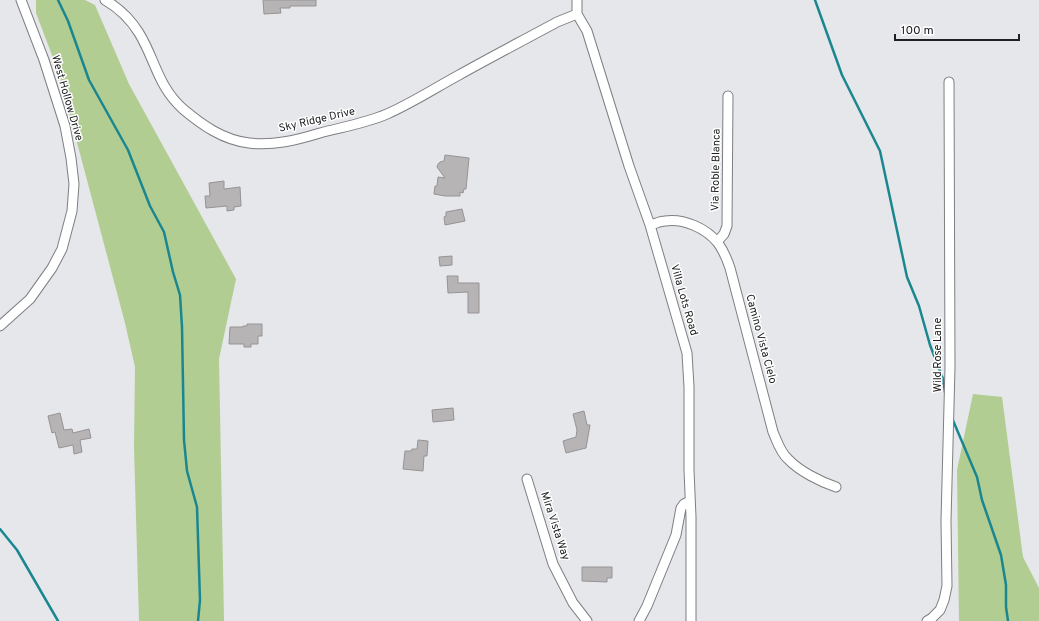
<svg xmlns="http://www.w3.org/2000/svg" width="1039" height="621" font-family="Overpass,sans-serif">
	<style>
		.green { fill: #b2cd92 }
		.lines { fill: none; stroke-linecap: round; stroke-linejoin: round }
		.stream { stroke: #1a8790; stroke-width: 2.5 }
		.building { fill: #b7b4b5; stroke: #979395 }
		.street-casing { stroke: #7d7f82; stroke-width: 11 }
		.street { stroke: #fff; stroke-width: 9 }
		.labels { text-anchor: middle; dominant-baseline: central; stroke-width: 3; stroke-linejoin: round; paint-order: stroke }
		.street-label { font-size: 11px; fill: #202022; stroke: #fff }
	</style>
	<rect width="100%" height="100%" fill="#e5e7ea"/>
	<path class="green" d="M 36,0 L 85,0 L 95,5 L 129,84 L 236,279 L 219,359 L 224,621 L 139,621 L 134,447 L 135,367 L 125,323 L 58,71 L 36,13 Z
		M 973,394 L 1002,397 L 1023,557 L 1039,588 L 1039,621 L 959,621 L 957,470 Z"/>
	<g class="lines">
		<path class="stream" d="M 58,0 L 68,21 L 89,80 L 128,150 L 150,206 L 164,232 L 173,272 L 180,295 L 182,327 L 184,440 L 187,471 L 197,507 L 200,600 L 198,621
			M 815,0 L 842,75 L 880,151 L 907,277 L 919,306 L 930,345 L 943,379 L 945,392
			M 952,418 L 977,477 L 982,500 L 1001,555 L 1006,585 L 1006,607 L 1008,621
			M 0,529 L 17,550 L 58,621"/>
	</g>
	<path class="building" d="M 263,0 L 316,0 L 316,6 L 290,6 L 290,8 L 280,8 L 281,13 L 264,14 Z
		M 445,155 L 469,158 L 466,189 L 464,189 L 463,193 L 460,192 L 460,196 L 445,196 L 434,194 L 435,186 L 437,186 L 438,177 L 445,178 L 437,167 L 438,164 L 440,162 L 444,161 Z
		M 224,181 L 224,189 L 240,187 L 241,206 L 234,207 L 234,210 L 227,211 L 227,206 L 206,208 L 205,196 L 210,196 L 209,183 Z
		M 462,209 L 465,221 L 445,225 L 444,217 L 446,216 L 446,212 Z
		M 452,256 L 452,265 L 440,266 L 439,257 Z
		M 447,276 L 458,276 L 458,283 L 479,283 L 479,313 L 468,313 L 468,292 L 448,293 Z
		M 247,324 L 262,324 L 262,336 L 258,336 L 258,344 L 251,344 L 251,347 L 244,347 L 244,344 L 229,344 L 230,327 L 243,327 L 243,326 L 247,326 Z
		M 453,408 L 454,420 L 433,422 L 432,410 Z
		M 584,411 L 587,425 L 590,425 L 586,448 L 566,453 L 563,441 L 576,437 L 577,430 L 573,414 Z
		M 60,413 L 64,430 L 72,429 L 73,433 L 89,429 L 91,438 L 80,440 L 82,452 L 74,454 L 73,445 L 59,448 L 55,432 L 52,433 L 48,416 Z
		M 418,440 L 428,441 L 427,456 L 424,456 L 423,471 L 403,469 L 405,451 L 411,451 L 412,449 L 417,449 Z
		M 582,567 L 612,567 L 612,578 L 607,578 L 607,582 L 582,581 Z"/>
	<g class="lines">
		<g class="street-casing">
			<path id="street" d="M 105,0 C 119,8 131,20 139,33 C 155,59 158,87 183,109 C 202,125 223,140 249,143 C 273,146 297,140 320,133 C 343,127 366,123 387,114 C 412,103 435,88 459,75 C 491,57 524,40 557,22 L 577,14
				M 577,0 L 577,14 L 587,31 L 629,166 L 650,225 L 687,353 L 689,387 L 689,470 L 691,517 L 691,621
				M 650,225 C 655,224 660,221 665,221 C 683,218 706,228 718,243 C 723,250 727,259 730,268 L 773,432 C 777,441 780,452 788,459 C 799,471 821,482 836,487
				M 717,242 L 724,234 L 727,226 L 728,96
				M 0,326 L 30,299 L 52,268 L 62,249 L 72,211 L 74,184 L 71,158 L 65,126 L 44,60 L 21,0
				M 527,479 L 553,564 L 573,603 L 587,621
				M 639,621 L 647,606 L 676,535 L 681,508 L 684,504 L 690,501
				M 927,621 L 932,618 L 940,610 L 944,600 L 947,586 L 946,521 L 950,367 L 949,82"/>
		</g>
		<use href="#street" class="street"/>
	</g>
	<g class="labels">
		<g class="street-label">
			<text transform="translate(67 98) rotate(74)">West Hollow Drive</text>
			<text transform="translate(317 120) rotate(-13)">Sky Ridge Drive</text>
			<text transform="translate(716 170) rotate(-89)">Via Roble Blanca</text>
			<text transform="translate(684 300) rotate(74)">Villa Lots Road</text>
			<text transform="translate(761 339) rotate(75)">Camino Vista Cielo</text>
			<text transform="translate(938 355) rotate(-90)">Wild Rose Lane</text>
			<text transform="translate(555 526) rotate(72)">Mira Vista Way</text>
		</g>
	</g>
	<path d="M895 34v6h124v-6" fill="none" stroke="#202022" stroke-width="2"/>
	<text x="901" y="34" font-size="12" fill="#202022" stroke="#ffffff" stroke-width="3" paint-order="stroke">100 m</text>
</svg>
